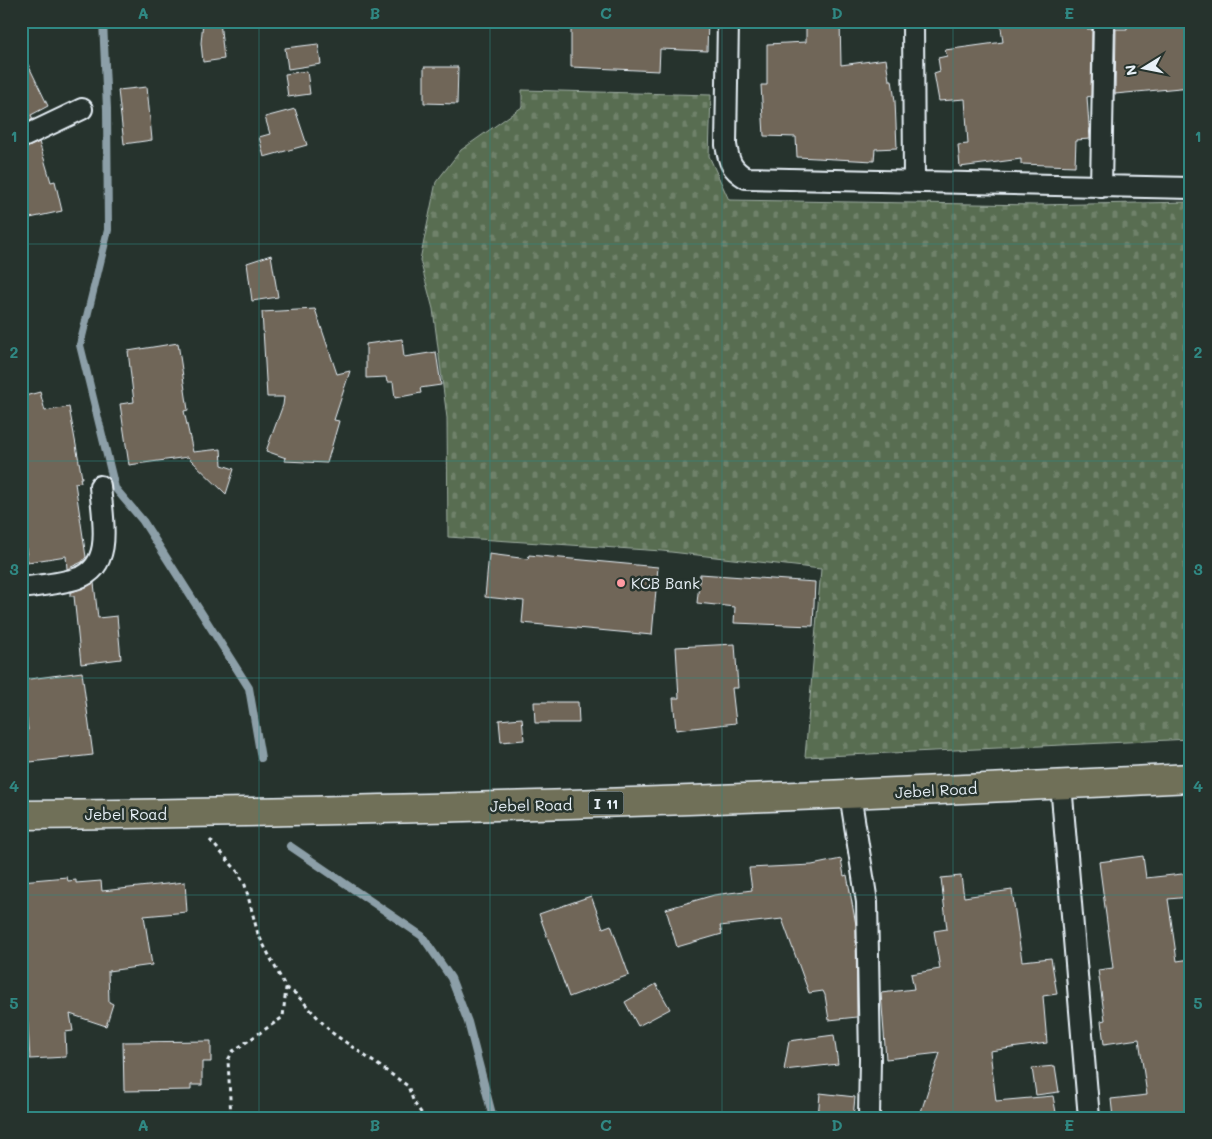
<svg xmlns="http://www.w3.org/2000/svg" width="1212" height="1139" font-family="Mali,sans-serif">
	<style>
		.cemetery { fill: url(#cemetery-stones); stroke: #a0afa4 }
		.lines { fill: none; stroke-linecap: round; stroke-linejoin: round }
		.stream { stroke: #8c9fa8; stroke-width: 8 }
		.building { fill: #706658; stroke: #e8f1f8 }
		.street-casing { stroke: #e8f1f8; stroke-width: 24 }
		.primary-casing { stroke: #e8f1f8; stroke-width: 31 }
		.path { stroke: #e8f1f8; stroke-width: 3; stroke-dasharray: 4 4; stroke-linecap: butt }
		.street { stroke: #26332d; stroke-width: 20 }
		.primary { stroke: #706f59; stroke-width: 28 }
		.grid { fill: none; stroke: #308883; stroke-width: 1; stroke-opacity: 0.55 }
		.poi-dot { fill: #ff9aa2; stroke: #26332d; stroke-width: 2 }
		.labels { text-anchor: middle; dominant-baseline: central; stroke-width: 5; stroke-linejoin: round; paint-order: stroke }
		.shield { fill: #26332d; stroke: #aeb8bb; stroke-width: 1 }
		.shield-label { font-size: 14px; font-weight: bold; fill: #e8f1f8 }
		.poi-label { font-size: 15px; fill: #e8f1f8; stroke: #26332d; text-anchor: start }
		.street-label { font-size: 15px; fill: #e8f1f8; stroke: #26332d }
		.neatline { fill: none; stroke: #308883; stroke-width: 2 }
		.grid-label { font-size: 16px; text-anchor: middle; font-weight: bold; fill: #308883 }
	</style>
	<defs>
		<pattern id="cemetery-stones" width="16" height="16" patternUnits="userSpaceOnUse" patternTransform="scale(1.25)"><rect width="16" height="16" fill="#586d51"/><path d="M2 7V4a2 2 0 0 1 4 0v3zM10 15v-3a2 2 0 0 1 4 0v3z" fill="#70826b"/></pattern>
	</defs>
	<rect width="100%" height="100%" fill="#26332d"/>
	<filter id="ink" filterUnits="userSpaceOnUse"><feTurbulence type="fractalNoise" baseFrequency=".02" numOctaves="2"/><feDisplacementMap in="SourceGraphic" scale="10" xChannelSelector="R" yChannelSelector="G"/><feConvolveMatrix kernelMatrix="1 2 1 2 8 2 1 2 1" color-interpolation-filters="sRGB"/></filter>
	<g filter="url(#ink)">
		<path class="cemetery" d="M 522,90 L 711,95 L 709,156 L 729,200 L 1035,205 L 1191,202 L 1191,739 L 805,757 L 821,569 L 662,551 L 448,537 L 447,418 L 433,309 L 420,260 L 436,182 L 461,150 L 522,107 Z"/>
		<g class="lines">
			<path class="stream" d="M 103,21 L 107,109 L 108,230 L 80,345 L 115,488 L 143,521 L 249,688 L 261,758
				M 290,846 L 422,936 L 451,978 L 468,1022 L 493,1118"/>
		</g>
		<path class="building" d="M 203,21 L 220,21 L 224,59 L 203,62 L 201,43 Z
			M 571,21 L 708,21 L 707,51 L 660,49 L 659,71 L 571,67 Z
			M 806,21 L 840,21 L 841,65 L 886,59 L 889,80 L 892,80 L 895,101 L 897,148 L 875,149 L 874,161 L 797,157 L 796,137 L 764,136 L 761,85 L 767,85 L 767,44 L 806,42 Z
			M 1000,21 L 1087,21 L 1087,29 L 1092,29 L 1091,96 L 1087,97 L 1090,139 L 1076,140 L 1075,166 L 1021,164 L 1021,159 L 960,167 L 958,145 L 968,144 L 965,99 L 939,101 L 934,73 L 940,71 L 938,58 L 947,56 L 945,50 L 1003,42 Z
			M 1127,21 L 1174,21 L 1174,25 L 1191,24 L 1191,87 L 1115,94 L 1116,29 L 1127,29 Z
			M 318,44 L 321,64 L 288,69 L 285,48 Z
			M 21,50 L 48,106 L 31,115 L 33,119 L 21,125 Z
			M 424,67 L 458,67 L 457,104 L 424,103 Z
			M 307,71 L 310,94 L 288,97 L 285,74 Z
			M 147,87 L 152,140 L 124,144 L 118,90 Z
			M 295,109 L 307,145 L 264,157 L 259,137 L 270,134 L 265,117 Z
			M 39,142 L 51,182 L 55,181 L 62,211 L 21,220 L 21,150 Z
			M 271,255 L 278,297 L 252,301 L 247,263 Z
			M 315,309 L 337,374 L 350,371 L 334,420 L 339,421 L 327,463 L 285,461 L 286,458 L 266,451 L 283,405 L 284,397 L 267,397 L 262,312 Z
			M 402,339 L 404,357 L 436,352 L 441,385 L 420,388 L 421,393 L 395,398 L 393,382 L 387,382 L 386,377 L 366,378 L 366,344 Z
			M 178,343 L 188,410 L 184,411 L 193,452 L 221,449 L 222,465 L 234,469 L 226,494 L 188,457 L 129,465 L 120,404 L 134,402 L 128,351 Z
			M 40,392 L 45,411 L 69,407 L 82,478 L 80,478 L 81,482 L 75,483 L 86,557 L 82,562 L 67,569 L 66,556 L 28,562 L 21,518 L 29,515 L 21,469 L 21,397 Z
			M 489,554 L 528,559 L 529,555 L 658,567 L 652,635 L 522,623 L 524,601 L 485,597 Z
			M 700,574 L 815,582 L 813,626 L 734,623 L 735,607 L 697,603 Z
			M 94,583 L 98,618 L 117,616 L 121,659 L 81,664 L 74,596 L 70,596 L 70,593 Z
			M 735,644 L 738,688 L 732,688 L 736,723 L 676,730 L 673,698 L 679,698 L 676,647 Z
			M 82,672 L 93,755 L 21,763 L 21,731 L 28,730 L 22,680 Z
			M 534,702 L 578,702 L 579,723 L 535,723 Z
			M 522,718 L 524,740 L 501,742 L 499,720 Z
			M 1143,856 L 1146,878 L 1191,873 L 1191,897 L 1168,899 L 1177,961 L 1191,959 L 1191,1113 L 1182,1115 L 1182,1118 L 1113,1118 L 1111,1099 L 1147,1095 L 1139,1039 L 1104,1044 L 1101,1021 L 1105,1020 L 1098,970 L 1113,968 L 1099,862 Z
			M 841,859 L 844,876 L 847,875 L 856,925 L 857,1017 L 829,1020 L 825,995 L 823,991 L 809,993 L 782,919 L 720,926 L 722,934 L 677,947 L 666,909 L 714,895 L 752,890 L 749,868 L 812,865 Z
			M 961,876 L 964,897 L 1012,890 L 1022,961 L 1051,958 L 1057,994 L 1043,996 L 1047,1043 L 990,1051 L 996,1101 L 1053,1096 L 1057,1118 L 919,1118 L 940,1053 L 886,1059 L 881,993 L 914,989 L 911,974 L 940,969 L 934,931 L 947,929 L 941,878 Z
			M 67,877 L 68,881 L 76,880 L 76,883 L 101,881 L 102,891 L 185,882 L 187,912 L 144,916 L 152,965 L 108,971 L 109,1002 L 113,1004 L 106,1026 L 70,1014 L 73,1031 L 65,1032 L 66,1057 L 30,1059 L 27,1012 L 21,1013 L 21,881 Z
			M 591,896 L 603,928 L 611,925 L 629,975 L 569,997 L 539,914 Z
			M 656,984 L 670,1009 L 638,1026 L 625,1002 Z
			M 834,1035 L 838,1064 L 784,1070 L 789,1041 Z
			M 211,1041 L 211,1062 L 202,1062 L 202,1085 L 191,1085 L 191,1090 L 124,1091 L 123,1042 Z
			M 1055,1066 L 1059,1092 L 1036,1095 L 1032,1068 Z
			M 820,1093 L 855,1097 L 853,1118 L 818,1118 Z"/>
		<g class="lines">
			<g class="street-casing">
				<path id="street" d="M 728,21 L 726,145 C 729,162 731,169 746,178 C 894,181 1042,186 1191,188
					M 913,21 L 914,181
					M 21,138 L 82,109
					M 1101,187 L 1104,21
					M 21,588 C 40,585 61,584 78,578 C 115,566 102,516 100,486
					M 1061,784 L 1089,1118
					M 850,794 L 867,902 L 870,1059 L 869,1118"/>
			</g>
			<g class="primary-casing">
				<path id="primary" d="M 21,815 C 411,812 801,798 1191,778"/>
			</g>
			<path class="path" d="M 210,840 L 238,872 L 245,885 L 258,934 L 286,988 L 283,1017 L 233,1051 L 228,1060 L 231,1118
				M 286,988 L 296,994 L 331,1032 L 408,1086 L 414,1103 L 425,1118"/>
			<use href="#street" class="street"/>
			<use href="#primary" class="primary"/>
		</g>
	</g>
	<path class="grid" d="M 259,21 L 259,1118M 490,21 L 490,1118M 722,21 L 722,1118M 953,21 L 953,1118M 21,244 L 1191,244M 21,461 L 1191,461M 21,678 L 1191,678M 21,895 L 1191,895"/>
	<circle class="poi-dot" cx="621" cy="583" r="5"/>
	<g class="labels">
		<rect class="shield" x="588.5" y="791.5" width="35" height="23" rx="4"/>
		<g class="shield-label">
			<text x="606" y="803">I 11</text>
		</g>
		<g class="poi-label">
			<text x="631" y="583">KCB Bank</text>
		</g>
		<g class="street-label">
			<text transform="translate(936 790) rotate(-3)">Jebel Road</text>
			<text transform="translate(531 805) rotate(-1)">Jebel Road</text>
			<text x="126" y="814">Jebel Road</text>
		</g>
	</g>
	<rect width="1212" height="1139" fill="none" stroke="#26332d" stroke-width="55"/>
	<g transform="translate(1144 68) rotate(260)" stroke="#26332d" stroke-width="4" paint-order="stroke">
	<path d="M0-4L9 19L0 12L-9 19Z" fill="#e8f1f8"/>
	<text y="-8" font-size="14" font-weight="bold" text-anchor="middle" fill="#e8f1f8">N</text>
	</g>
	<rect x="28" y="28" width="1156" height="1084" class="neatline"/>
	<g class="grid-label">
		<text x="143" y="19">A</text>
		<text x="375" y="19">B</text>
		<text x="606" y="19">C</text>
		<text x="837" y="19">D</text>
		<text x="1069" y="19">E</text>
		<text x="14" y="142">1</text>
		<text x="1198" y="142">1</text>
		<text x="14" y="358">2</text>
		<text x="1198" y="358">2</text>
		<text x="14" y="575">3</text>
		<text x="1198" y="575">3</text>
		<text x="14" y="792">4</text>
		<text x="1198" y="792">4</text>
		<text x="14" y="1009">5</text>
		<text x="1198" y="1009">5</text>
		<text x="143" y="1131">A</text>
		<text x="375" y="1131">B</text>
		<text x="606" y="1131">C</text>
		<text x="837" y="1131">D</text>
		<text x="1069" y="1131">E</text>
	</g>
</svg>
